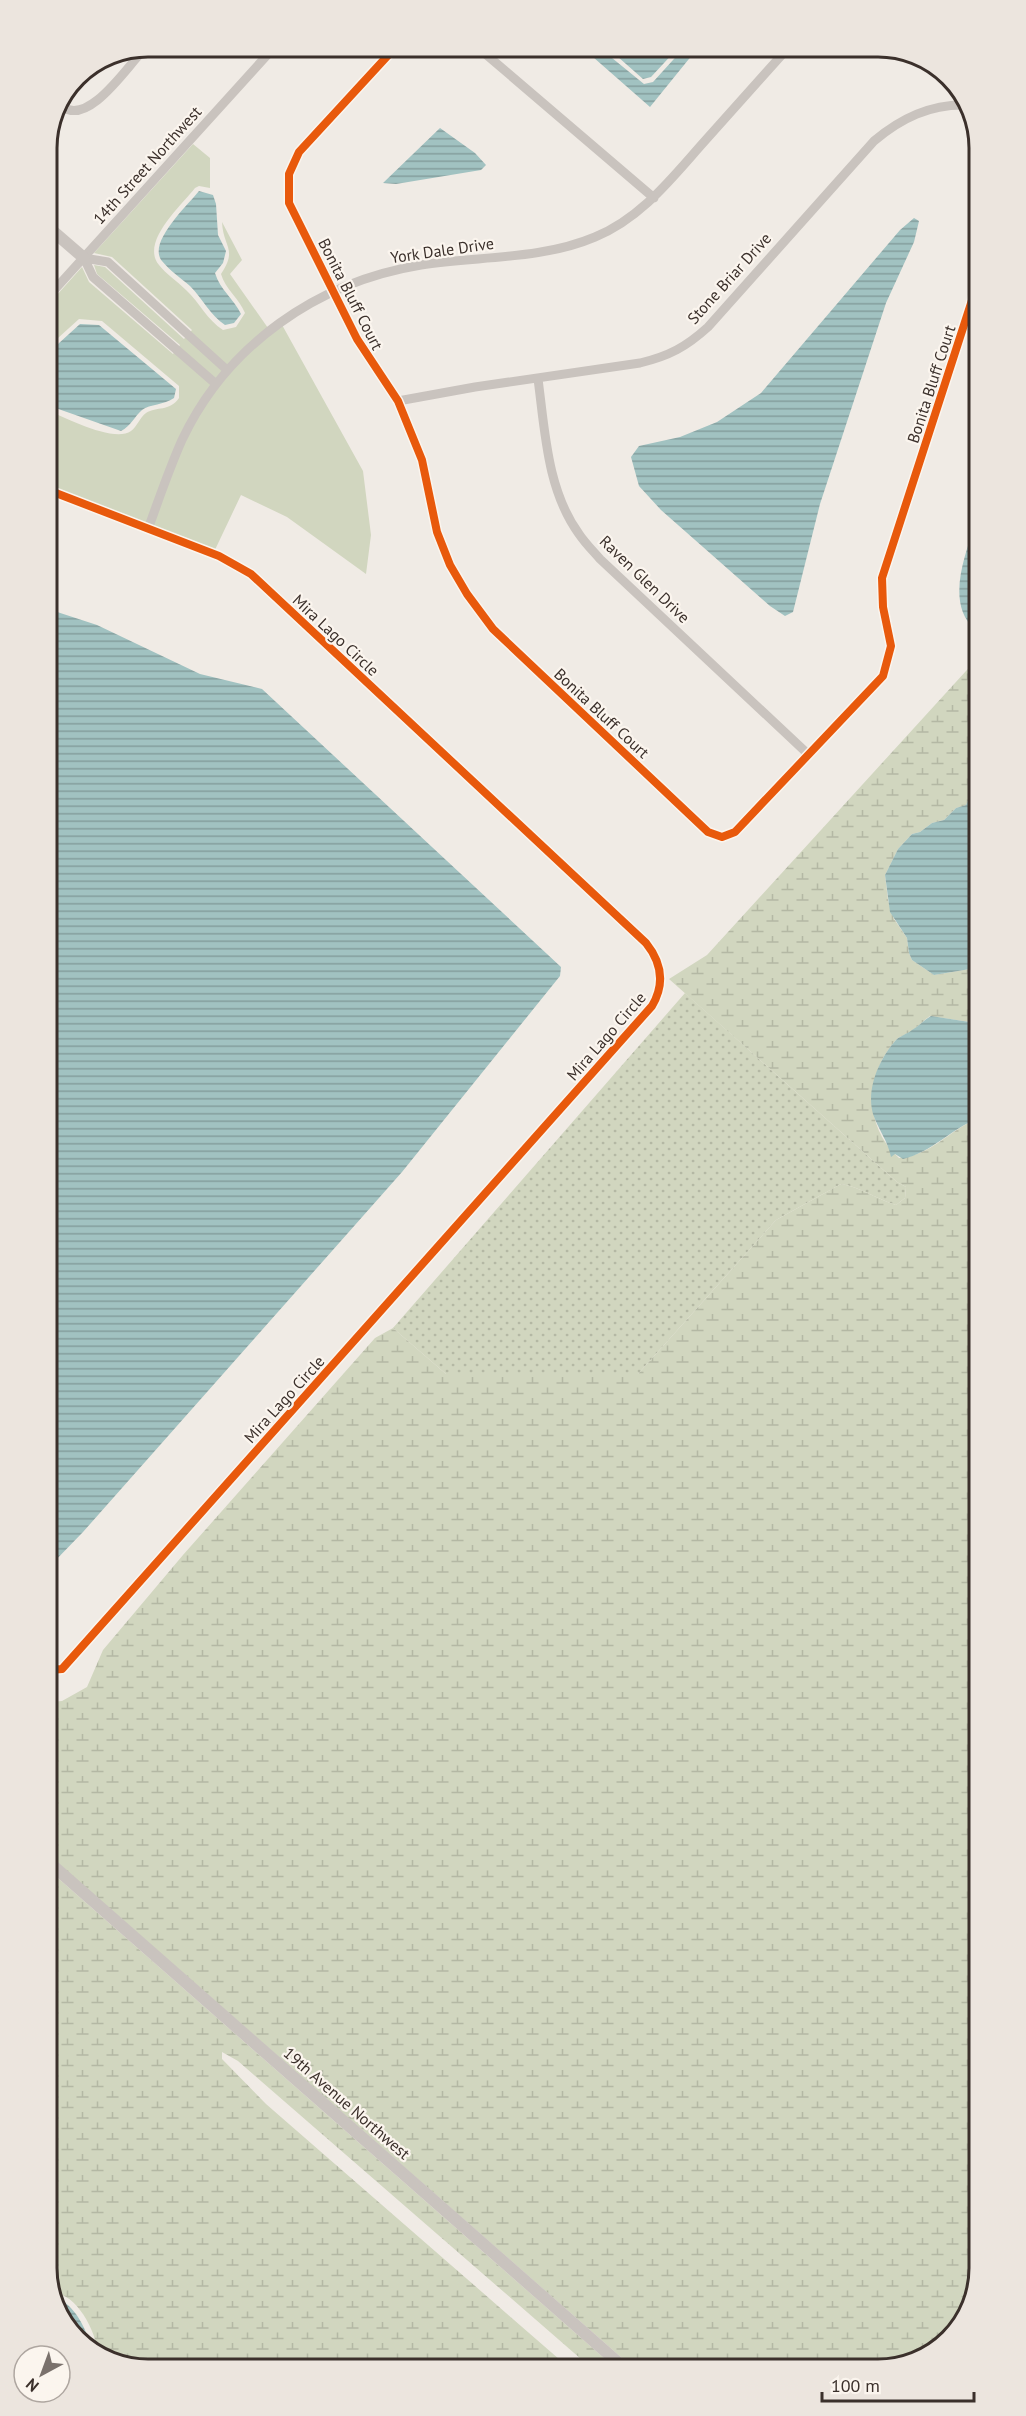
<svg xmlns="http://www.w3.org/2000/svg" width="1026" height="2416" font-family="'PT Sans',sans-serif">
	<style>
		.grass { fill: url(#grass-dots) }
		.wetland { fill: url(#wetland-marsh) }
		.park { fill: #d1d6bf }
		.water { fill: url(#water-rules) }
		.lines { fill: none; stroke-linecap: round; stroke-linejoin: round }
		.minor { stroke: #c9c3be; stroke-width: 9 }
		.tertiary { stroke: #c9c3be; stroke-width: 12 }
		.cycleway-casing { stroke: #fbf5ee; stroke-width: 11 }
		.cycleway { stroke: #e8590c; stroke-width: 8 }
		.labels { text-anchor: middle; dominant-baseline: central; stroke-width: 4.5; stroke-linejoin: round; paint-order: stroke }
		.street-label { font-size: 16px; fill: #3b302b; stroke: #fbf5ee }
		.rim { fill: none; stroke: #3b302b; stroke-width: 3 }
	</style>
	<defs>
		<pattern id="grass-dots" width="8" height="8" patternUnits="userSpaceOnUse" patternTransform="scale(1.5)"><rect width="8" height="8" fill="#d1d6bf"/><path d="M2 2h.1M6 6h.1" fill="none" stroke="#b4b8a4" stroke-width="1.8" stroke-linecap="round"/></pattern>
		<pattern id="wetland-marsh" width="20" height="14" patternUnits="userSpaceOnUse" patternTransform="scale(1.5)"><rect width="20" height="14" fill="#d1d6bf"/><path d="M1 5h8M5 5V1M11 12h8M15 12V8" fill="none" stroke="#b4b8a4"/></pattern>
		<pattern id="water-rules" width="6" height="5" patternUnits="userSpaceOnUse" patternTransform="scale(1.5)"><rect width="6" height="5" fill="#a1c2c1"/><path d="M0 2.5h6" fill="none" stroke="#849e9d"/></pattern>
	</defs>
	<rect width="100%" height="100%" fill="#f0ebe5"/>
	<path class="grass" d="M 685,993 L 897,1182 L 906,1187 L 905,1198 L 896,1205 C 876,1199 861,1187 841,1184 L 776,1220 L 638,1374 L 446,1374 L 393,1328 Z"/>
	<path class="wetland" d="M 976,660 L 976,795 L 971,794 L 966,805 L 956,808 L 944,820 L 932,823 L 920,832 L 912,834 L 898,849 L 885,875 L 888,900 L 894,919 L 907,938 L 909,953 L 912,960 L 934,975 L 976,968 L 976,1023 L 930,1016 C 924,1020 919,1026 912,1031 C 907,1034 900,1036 896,1040 C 865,1074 863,1126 899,1158 C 931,1156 949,1130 977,1119 L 979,2268 L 959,2329 L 910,2364 L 631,2366 L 51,1857 L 50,1702 L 62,1701 L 87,1687 L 103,1650 L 183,1555 L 375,1338 L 393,1328 L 446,1374 L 638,1374 L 776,1220 L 841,1184 C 861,1187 876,1199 896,1205 L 905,1198 L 906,1187 L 897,1182 L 669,979 L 707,955 Z
		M 51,1872 L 613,2366 L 589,2366 L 238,2061 L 222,2052 L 222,2059 L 266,2104 L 567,2366 L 141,2369 L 98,2353 C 96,2331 76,2292 52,2293 Z"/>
	<path class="park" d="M 193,144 L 210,158 L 210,188 L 199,186 L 195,188 C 181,206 140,242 159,265 C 166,274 177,281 186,290 C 200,303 207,320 223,330 L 236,327 L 245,313 C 239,298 225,289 221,274 C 238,249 223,247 222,222 L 242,260 L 230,274 L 268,328 L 281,323 L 363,471 L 371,535 L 366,574 L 287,517 L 241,495 L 213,554 L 48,489 L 47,410 C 66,418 114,443 131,431 C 137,427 140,417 146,413 C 157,406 169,412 179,398 L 179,386 L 102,321 L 79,319 L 47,348 L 47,306 L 82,267 L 89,282 L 173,354 L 180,345 L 97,274 L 94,265 L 105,267 L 184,339 L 192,330 L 112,257 L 94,253 Z"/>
	<path class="water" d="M 601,49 L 644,84 L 653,82 L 683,49 L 697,49 L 650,107 L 585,50 Z
		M 609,49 L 677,49 L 651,77 L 643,79 Z
		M 440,128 L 475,153 L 486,165 L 481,170 L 396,184 L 383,183 Z
		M 199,191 L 213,195 L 216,204 L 218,235 L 226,251 L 223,263 L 215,273 C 220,290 234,299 241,314 L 234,323 L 225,325 C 210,315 203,299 190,286 C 181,278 170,271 162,261 C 147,243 187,206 199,191 Z
		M 914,218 L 919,221 L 914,242 L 886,303 L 820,504 L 793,612 L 785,616 L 770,606 L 661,510 L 639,486 L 631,457 L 639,446 L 680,437 L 717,422 L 761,393 L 900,230 Z
		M 80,324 L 99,325 L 176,389 L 174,398 C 164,405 150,404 142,410 C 134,417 131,426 121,431 L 47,405 L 47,354 Z
		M 975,526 L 975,629 C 946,605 964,556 975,526 Z
		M 48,609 L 97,625 L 200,674 L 262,689 L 561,967 L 560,976 L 402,1172 L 83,1532 L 50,1566 Z
		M 971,794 L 976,795 L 976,968 L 934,975 L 912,960 L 909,953 L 907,938 L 890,912 L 885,875 L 898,849 L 912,834 L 920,832 L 932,823 L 944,820 L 956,808 L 966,805 Z
		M 931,1016 L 976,1023 L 977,1119 C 951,1129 932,1152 903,1159 L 895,1154 L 891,1157 C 888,1141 878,1129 873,1114 C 866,1089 879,1059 896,1040 C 900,1036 907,1034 912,1030 C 919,1026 924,1020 931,1016 Z
		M 54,2297 C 76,2304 86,2330 93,2351 L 86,2348 L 52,2300 Z"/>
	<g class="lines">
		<path class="minor" d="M 392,51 L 299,152 L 289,174 L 289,203 L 357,339 L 398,401 L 422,460 L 437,532 L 450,565 L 467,594 L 493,629 L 708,832 L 722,837 L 735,832 L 883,676 L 891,646 L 883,607 L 882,578 L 975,291
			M 482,51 L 654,198
			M 63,107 C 88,125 125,70 140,54
			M 84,258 L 108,262 L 227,370
			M 84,258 L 93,277 L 216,384
			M 47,298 L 269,53
			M 538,379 C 545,431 547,490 579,534 C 585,543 593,551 600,559 L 809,755
			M 398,401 L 475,387 L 640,363 C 669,356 686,347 708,327 L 874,141 C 901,118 930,104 966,105
			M 48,490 L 219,556 L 251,574 L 646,943 C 662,963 665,984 652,1006 L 62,1669 L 50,1670
			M 148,529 C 159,499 169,469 182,440 C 227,345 317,282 421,265 C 478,256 541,260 595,237 C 641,218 671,179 703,143 C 732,111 760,79 788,48"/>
		<path class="tertiary" d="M 47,226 L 84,258
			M 51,1864 L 622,2366"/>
		<g class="cycleway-casing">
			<path id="cycleway" d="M 392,51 L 299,152 L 289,174 L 289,203 L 357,339 L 398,401 L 422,460 L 437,532 L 450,565 L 467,594 L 493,629 L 708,832 L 722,837 L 735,832 L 883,676 L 891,646 L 883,607 L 882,578 L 975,291
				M 48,490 L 219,556 L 251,574 L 646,943 C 662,963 665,984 652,1006 L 62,1669 L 50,1670"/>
		</g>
		<use href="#cycleway" class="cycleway"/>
	</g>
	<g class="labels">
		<g class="street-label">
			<text transform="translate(147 165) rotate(-48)">14th Street Northwest</text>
			<text transform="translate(442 250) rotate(-8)">York Dale Drive</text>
			<text transform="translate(729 278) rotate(-48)">Stone Briar Drive</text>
			<text transform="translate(351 294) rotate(63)">Bonita Bluff Court</text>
			<text transform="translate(931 384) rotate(-72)">Bonita Bluff Court</text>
			<text transform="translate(645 579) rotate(44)">Raven Glen Drive</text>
			<text transform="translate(336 635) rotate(43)">Mira Lago Circle</text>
			<text transform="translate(602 713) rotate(43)">Bonita Bluff Court</text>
			<text transform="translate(606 1036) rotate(-49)">Mira Lago Circle</text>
			<text transform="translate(284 1399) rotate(-48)">Mira Lago Circle</text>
			<text transform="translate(347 2103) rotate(41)">19th Avenue Northwest</text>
		</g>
	</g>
	<path d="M0 0H1026V2416H0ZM148 57H878A91 91 0 0 1 969 148V2268A91 91 0 0 1 878 2359H148A91 91 0 0 1 57 2268V148A91 91 0 0 1 148 57Z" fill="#ece5de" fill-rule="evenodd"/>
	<path class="rim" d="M148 57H878A91 91 0 0 1 969 148V2268A91 91 0 0 1 878 2359H148A91 91 0 0 1 57 2268V148A91 91 0 0 1 148 57Z"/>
	<g transform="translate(42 2374) rotate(221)"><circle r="28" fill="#fbf5ee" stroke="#aea6a0" stroke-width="1.5"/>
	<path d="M0-4.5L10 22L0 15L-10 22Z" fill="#7a716c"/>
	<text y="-9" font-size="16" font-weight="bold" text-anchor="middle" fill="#3b302b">N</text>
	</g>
	<path d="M822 2392v9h152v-9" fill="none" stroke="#3b302b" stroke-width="3"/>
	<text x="831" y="2392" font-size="18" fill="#3b302b" stroke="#fbf5ee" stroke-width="4.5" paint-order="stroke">100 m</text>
</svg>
